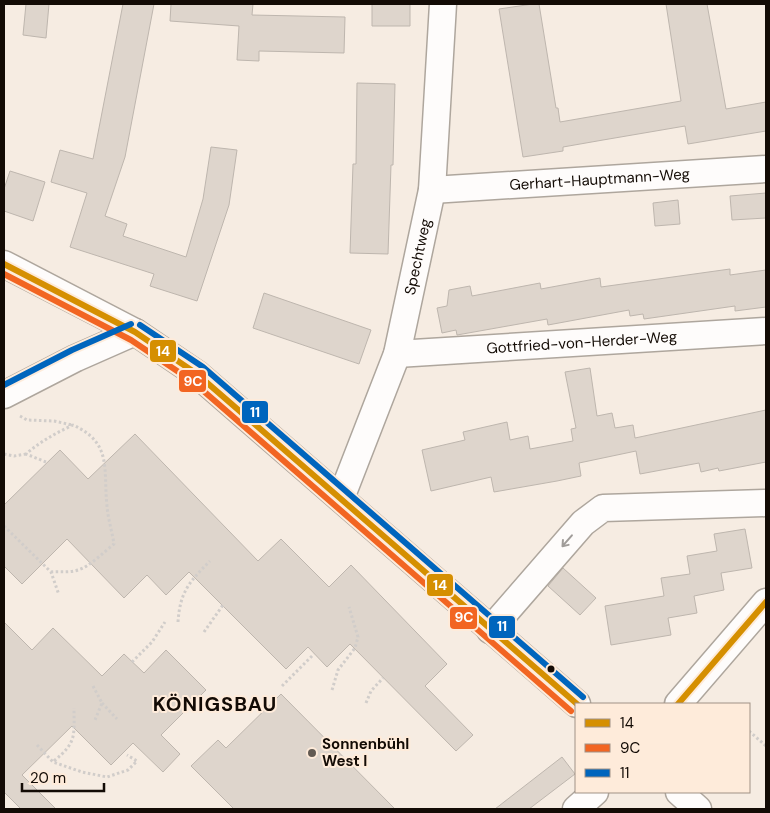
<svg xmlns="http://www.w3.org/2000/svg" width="770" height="813" font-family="'DM Sans',sans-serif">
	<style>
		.building { fill: #ded5cc; stroke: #beb6ae }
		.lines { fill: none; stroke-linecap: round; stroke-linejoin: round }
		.minor-casing { stroke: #aea69d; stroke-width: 29 }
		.path { stroke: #d1cdca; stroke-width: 3; stroke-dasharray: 2.5 2.5; stroke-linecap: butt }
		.minor { stroke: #fefcfb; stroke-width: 26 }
		.bus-1-casing { stroke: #feebda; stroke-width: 10 }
		.bus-2-casing { stroke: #feebda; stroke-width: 10 }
		.bus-3-casing { stroke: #feebda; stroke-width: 10 }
		.bus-1 { stroke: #d58f01; stroke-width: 6 }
		.bus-2 { stroke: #f26522; stroke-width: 6 }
		.bus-3 { stroke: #0065bd; stroke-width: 6 }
		.oneway { stroke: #a09c99 }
		.bus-dot { fill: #130b05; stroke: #feebda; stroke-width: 2 }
		.poi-dot { fill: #625a52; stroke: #feebda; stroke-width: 2 }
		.labels { text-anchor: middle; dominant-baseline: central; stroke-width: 4; stroke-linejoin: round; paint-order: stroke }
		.street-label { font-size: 15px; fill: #130b05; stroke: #feebda }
		.poi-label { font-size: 15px; font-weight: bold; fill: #130b05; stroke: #feebda; text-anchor: start }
		.district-label { font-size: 20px; font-weight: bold; letter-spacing: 1px; fill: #130b05; stroke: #feebda }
		.line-badge { stroke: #feebda; stroke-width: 2 }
		.badge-label { font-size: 14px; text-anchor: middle; font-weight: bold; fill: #fff }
	</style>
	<rect width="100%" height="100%" fill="#f6ece2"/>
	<path class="building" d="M 26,4 L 49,4 L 46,38 L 23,35 Z
		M 123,4 L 154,4 L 125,157 L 105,216 L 127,224 L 123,236 L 186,257 L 203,199 L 211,147 L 237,150 L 229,205 L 197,301 L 150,286 L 154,274 L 70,247 L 87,193 L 51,182 L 60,150 L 93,159 Z
		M 171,4 L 253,4 L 252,15 L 345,17 L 344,53 L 259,51 L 259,61 L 237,60 L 239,26 L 170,21 Z
		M 372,4 L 410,4 L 410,26 L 372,26 Z
		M 533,4 L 539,4 L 556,108 L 558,108 L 560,122 L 681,101 L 666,4 L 707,4 L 726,109 L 766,102 L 766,131 L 688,144 L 685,126 L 603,140 L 563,147 L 563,151 L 523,157 L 499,9 Z
		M 357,83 L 395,84 L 393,165 L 391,165 L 388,254 L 350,253 L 353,164 L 356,164 Z
		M 10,171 L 45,182 L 33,221 L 4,211 L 4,189 Z
		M 766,193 L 766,218 L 732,220 L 730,196 Z
		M 678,200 L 680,224 L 655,226 L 653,203 Z
		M 730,269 L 730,275 L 766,270 L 766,307 L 735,311 L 735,306 L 644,319 L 643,314 L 630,316 L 629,310 L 548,325 L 547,319 L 457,335 L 456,330 L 442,333 L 437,308 L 447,306 L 449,290 L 470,286 L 472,296 L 540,283 L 541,289 L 600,278 L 601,287 Z
		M 264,293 L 371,330 L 359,364 L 253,328 Z
		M 590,368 L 597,416 L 612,413 L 615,428 L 633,425 L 635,438 L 766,410 L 766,462 L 719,471 L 718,468 L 701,472 L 699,463 L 640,474 L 636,451 L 579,463 L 581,476 L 557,481 L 494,492 L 491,477 L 431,491 L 422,450 L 465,440 L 463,432 L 507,422 L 510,440 L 528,436 L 530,449 L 573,441 L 571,429 L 576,428 L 565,372 Z
		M 135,434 L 258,561 L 281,539 L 329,587 L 351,565 L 447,664 L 425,686 L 473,735 L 456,751 L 350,644 L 327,667 L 308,647 L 286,669 L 189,572 L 166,595 L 147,575 L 124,598 L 67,539 L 22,584 L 4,566 L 4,505 L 60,450 L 88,479 Z
		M 745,529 L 752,568 L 721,573 L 724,590 L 694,596 L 697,613 L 668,618 L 671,635 L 611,645 L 605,606 L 664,596 L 661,578 L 690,574 L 687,556 L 717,551 L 714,534 Z
		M 563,568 L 596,598 L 580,615 L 548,586 Z
		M 4,622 L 32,650 L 53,628 L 102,676 L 124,654 L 144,673 L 166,650 L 206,690 L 161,735 L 180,754 L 163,772 L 133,743 L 111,765 L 72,726 L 22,775 L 56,809 L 21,809 L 4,792 Z
		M 281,694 L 395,809 L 234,809 L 191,766 L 218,740 L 226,748 Z
		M 562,757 L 575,774 L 529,809 L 495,809 Z"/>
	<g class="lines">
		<g class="minor-casing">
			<g id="minor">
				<path id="s1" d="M 432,190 L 766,169"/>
				<path d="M 4,264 L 135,332 L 197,374 L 577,704"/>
				<path id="s2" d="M 397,354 L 766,331"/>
				<path d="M 4,395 L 76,358 L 135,332"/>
				<path id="s3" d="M 341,498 L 397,354 L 432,190 L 443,4"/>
				<path d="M 490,630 L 583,523 L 603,508 L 766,503"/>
				<path d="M 678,704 L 766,602"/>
				<path d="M 679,792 L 698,809"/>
				<path d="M 576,809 L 595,792"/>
			</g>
		</g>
		<path class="path" d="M 20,416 L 27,420 L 54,421 L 72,425
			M 4,454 L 14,456 L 26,454
			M 46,462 L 26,454 C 41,441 56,433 73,425 C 113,443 103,470 107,506 C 108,519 112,531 114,544 C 104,552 89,567 78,570 C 69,573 60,571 51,572
			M 4,526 L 51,572 L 59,595
			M 178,622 C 180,592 189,582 210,561
			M 204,632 L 223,605
			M 132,662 L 152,642 L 165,622
			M 93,686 L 102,703 L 95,720
			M 282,686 L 314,654
			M 332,690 L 338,670 L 355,648 L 358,637 L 349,607
			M 102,703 L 117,719
			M 366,703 L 371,691 L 383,678
			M 749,731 L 766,746
			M 37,745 L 53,762 L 82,772 L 107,777 L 128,770 L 137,761 L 127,755
			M 54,761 C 77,742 74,736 74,708"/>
		<use href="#minor" class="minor"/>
		<g class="bus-1-casing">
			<path id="bus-1" d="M 4,264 L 135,332 L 197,374 L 577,704
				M 678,704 L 766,602"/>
		</g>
		<g class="bus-2-casing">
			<path id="bus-2" d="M 4,274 L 131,340 L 192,381 L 571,711"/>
		</g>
		<g class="bus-3-casing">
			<path id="bus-3" d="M 140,325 L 203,367 L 583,697
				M 4,385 L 72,350 L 131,324"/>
		</g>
		<use href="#bus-1" class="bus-1"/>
		<use href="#bus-2" class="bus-2"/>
		<use href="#bus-3" class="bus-3"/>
	</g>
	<defs><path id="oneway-shaft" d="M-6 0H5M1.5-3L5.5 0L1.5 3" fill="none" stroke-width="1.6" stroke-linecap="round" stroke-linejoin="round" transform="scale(1.25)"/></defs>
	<use class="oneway" href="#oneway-shaft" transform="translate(567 541) rotate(131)"/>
	<circle class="bus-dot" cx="551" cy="669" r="4.5"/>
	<circle class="poi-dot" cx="312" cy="753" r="5"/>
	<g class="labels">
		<g class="street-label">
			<text stroke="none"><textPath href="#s1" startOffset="168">Gerhart-Hauptmann-Weg</textPath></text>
			<text stroke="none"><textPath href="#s3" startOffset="254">Spechtweg</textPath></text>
			<text stroke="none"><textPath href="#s2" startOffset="185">Gottfried-von-Herder-Weg</textPath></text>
		</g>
		<g class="poi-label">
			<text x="322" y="744">Sonnenbühl<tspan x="322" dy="17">West I</tspan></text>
		</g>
		<g class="district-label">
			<text x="215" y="704">KÖNIGSBAU</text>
		</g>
	</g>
	<g class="line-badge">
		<rect x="149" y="339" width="28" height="24" rx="5" fill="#d58f01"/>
		<rect x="178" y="369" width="29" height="24" rx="5" fill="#f26522"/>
		<rect x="241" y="400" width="28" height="24" rx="5" fill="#0065bd"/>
		<rect x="426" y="573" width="28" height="24" rx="5" fill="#d58f01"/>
		<rect x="449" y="606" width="29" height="24" rx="5" fill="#f26522"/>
		<rect x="488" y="615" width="28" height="24" rx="5" fill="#0065bd"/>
	</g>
	<g class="badge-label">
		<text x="163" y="356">14</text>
		<text x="193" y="386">9C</text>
		<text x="255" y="417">11</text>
		<text x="440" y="590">14</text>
		<text x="464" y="622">9C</text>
		<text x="502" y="631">11</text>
	</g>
	<rect width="770" height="813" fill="none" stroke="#130b05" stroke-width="10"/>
	<rect x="575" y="703" width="175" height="90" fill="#feebda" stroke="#a09185"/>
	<rect x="585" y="719" width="25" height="8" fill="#d58f01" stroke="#a09185"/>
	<text x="620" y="728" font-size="15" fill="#130b05">14</text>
	<rect x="585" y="744" width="25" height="8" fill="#f26522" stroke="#a09185"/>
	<text x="620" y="753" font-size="15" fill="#130b05">9C</text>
	<rect x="585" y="769" width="25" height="8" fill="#0065bd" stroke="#a09185"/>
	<text x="620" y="778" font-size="15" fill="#130b05">11</text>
	<path d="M22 783v8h82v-8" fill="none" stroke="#130b05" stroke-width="2.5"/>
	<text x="30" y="783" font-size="15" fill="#130b05" stroke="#feebda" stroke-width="4" paint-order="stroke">20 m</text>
</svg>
